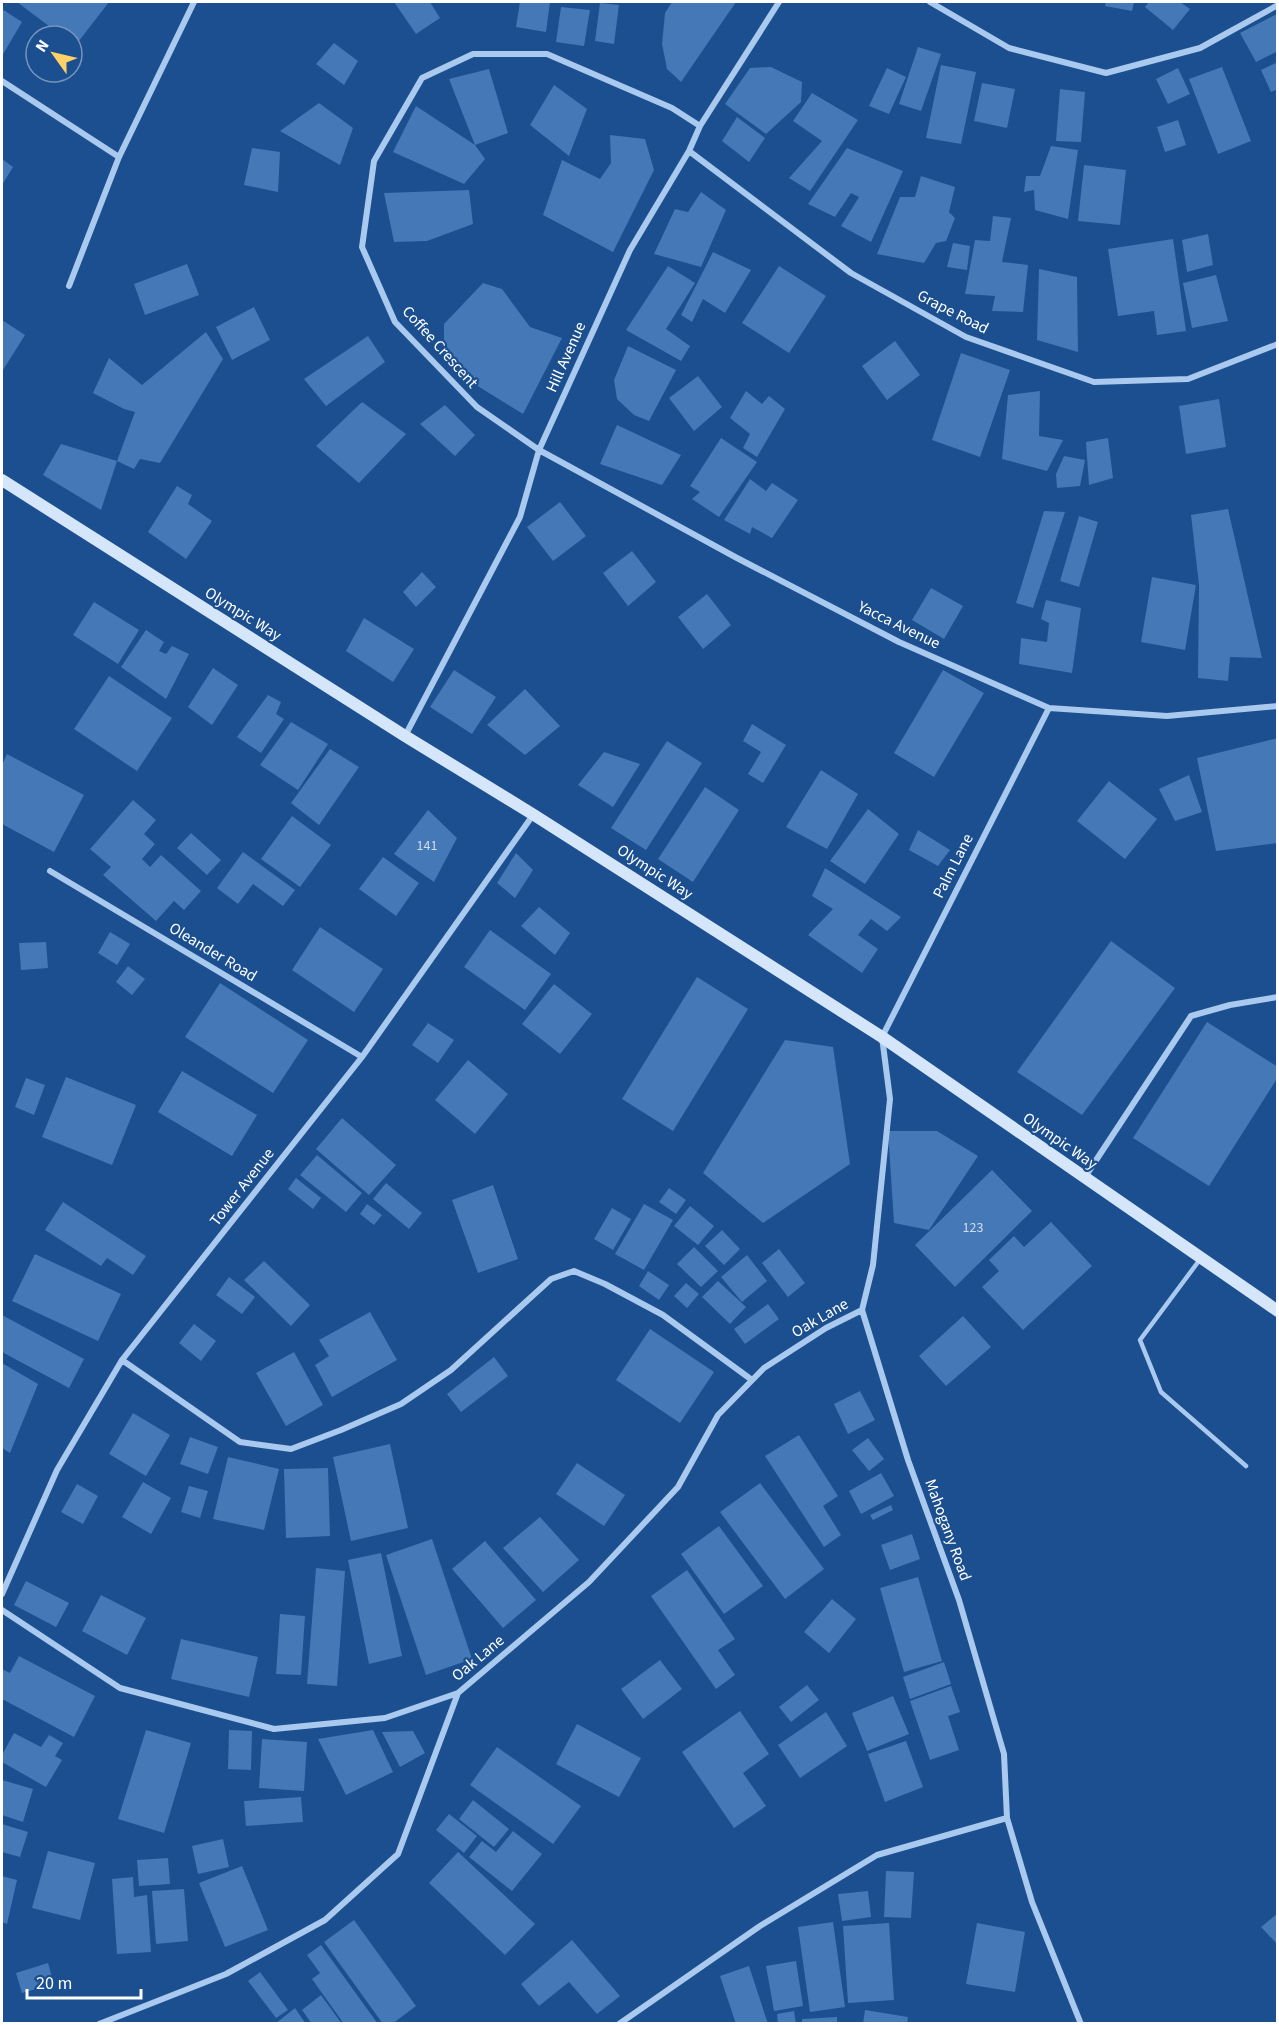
<svg xmlns="http://www.w3.org/2000/svg" width="1279" height="2025" font-family="'Source Sans 3',sans-serif">
	<style>
		.building { fill: #4478b7 }
		.lines { fill: none; stroke-linecap: round; stroke-linejoin: round }
		.lane { stroke: #a9c9ee; stroke-width: 4.5 }
		.street { stroke: #a9c9ee; stroke-width: 6 }
		.secondary { stroke: #d6e6fa; stroke-width: 12 }
		.labels { text-anchor: middle; dominant-baseline: central; stroke-width: 4.5; stroke-linejoin: round; paint-order: stroke }
		.number-label { font-size: 14px; fill: #d0dded }
		.street-label { font-size: 16px; fill: #fff; stroke: #1b4f8f }
	</style>
	<rect width="100%" height="100%" fill="#1b4f8f"/>
	<path class="building" d="M 17,2 L 109,2 L 75,46 L 72,43 L 72,36 L 62,36 Z
		M 394,2 L 430,2 L 440,18 L 416,34 Z
		M 520,2 L 550,2 L 546,32 L 516,27 Z
		M 672,2 L 736,2 L 681,82 L 667,69 L 662,44 L 665,13 Z
		M 1106,2 L 1134,2 L 1132,11 L 1105,6 Z
		M 1149,2 L 1180,2 L 1190,9 L 1173,30 L 1145,7 Z
		M 600,3 L 619,5 L 614,44 L 595,41 Z
		M 561,7 L 590,10 L 584,46 L 556,42 Z
		M 2,9 L 22,22 L 2,56 Z
		M 1277,14 L 1278,51 L 1256,62 L 1240,33 Z
		M 334,43 L 358,61 L 344,85 L 316,64 Z
		M 918,47 L 941,54 L 921,111 L 899,104 Z
		M 1278,62 L 1278,89 L 1271,92 L 1261,70 Z
		M 941,65 L 976,72 L 961,144 L 926,138 Z
		M 771,67 L 802,82 L 801,102 L 766,134 L 725,104 L 750,68 Z
		M 1222,67 L 1251,141 L 1218,154 L 1189,79 Z
		M 887,68 L 906,77 L 889,114 L 869,106 Z
		M 1178,68 L 1190,94 L 1168,104 L 1156,79 Z
		M 489,69 L 508,133 L 475,145 L 449,79 Z
		M 982,83 L 1015,89 L 1007,128 L 974,121 Z
		M 554,85 L 587,109 L 569,156 L 530,125 Z
		M 1060,89 L 1085,92 L 1081,142 L 1056,141 Z
		M 812,93 L 858,120 L 810,191 L 789,178 L 822,141 L 793,121 Z
		M 319,103 L 353,128 L 340,165 L 280,131 Z
		M 416,106 L 475,145 L 485,159 L 464,184 L 393,152 Z
		M 737,117 L 765,138 L 749,162 L 722,141 Z
		M 1178,120 L 1186,145 L 1165,152 L 1157,127 Z
		M 610,135 L 645,139 L 654,170 L 613,252 L 543,215 L 562,160 L 600,179 L 611,163 Z
		M 1051,146 L 1078,150 L 1068,219 L 1035,210 L 1034,190 L 1024,192 L 1026,176 L 1040,176 Z
		M 252,148 L 280,152 L 278,192 L 244,185 Z
		M 847,148 L 903,171 L 871,242 L 841,226 L 859,197 L 851,193 L 835,217 L 808,204 Z
		M 2,159 L 13,167 L 2,185 Z
		M 1084,165 L 1126,170 L 1120,225 L 1078,221 Z
		M 921,176 L 955,187 L 949,212 L 955,218 L 946,241 L 936,243 L 924,263 L 877,254 L 900,197 L 915,197 Z
		M 469,190 L 473,224 L 427,241 L 394,242 L 384,193 Z
		M 701,192 L 726,210 L 701,267 L 654,254 L 675,209 L 688,212 Z
		M 993,216 L 1011,218 L 1002,262 L 1028,265 L 1023,312 L 992,311 L 995,296 L 965,294 L 975,240 L 990,241 Z
		M 1208,234 L 1213,265 L 1187,272 L 1182,240 Z
		M 1173,239 L 1186,331 L 1157,335 L 1154,311 L 1118,316 L 1108,249 Z
		M 953,243 L 970,246 L 967,270 L 947,267 Z
		M 713,252 L 751,270 L 725,313 L 703,299 L 692,322 L 681,315 Z
		M 187,264 L 199,295 L 145,315 L 134,284 Z
		M 668,266 L 695,283 L 666,329 L 690,346 L 681,361 L 626,330 Z
		M 779,266 L 826,296 L 789,353 L 742,323 Z
		M 1039,269 L 1077,277 L 1078,352 L 1037,340 Z
		M 1216,275 L 1228,321 L 1192,328 L 1183,283 Z
		M 483,283 L 502,289 L 530,327 L 562,338 L 523,414 L 476,385 L 444,347 L 444,324 Z
		M 254,307 L 270,340 L 232,360 L 216,327 Z
		M 2,320 L 25,335 L 3,370 L 2,369 Z
		M 206,332 L 223,359 L 160,463 L 140,459 L 134,469 L 117,461 L 135,412 L 124,409 L 93,393 L 109,358 L 142,385 Z
		M 368,336 L 385,362 L 326,406 L 304,379 Z
		M 895,341 L 920,375 L 887,400 L 862,366 Z
		M 628,346 L 676,370 L 649,421 L 634,415 L 617,399 L 614,380 Z
		M 961,353 L 1010,370 L 980,457 L 932,440 Z
		M 698,376 L 722,407 L 694,431 L 669,398 Z
		M 746,391 L 762,404 L 769,396 L 785,409 L 757,457 L 743,448 L 750,434 L 730,418 Z
		M 1040,391 L 1039,436 L 1063,440 L 1047,471 L 1002,459 L 1008,395 Z
		M 1219,399 L 1226,447 L 1186,454 L 1179,406 Z
		M 362,402 L 406,434 L 359,483 L 316,446 Z
		M 445,405 L 475,435 L 455,456 L 420,424 Z
		M 617,425 L 681,455 L 662,485 L 600,464 Z
		M 721,438 L 757,462 L 719,517 L 692,499 L 700,492 L 690,486 Z
		M 1108,438 L 1113,478 L 1089,485 L 1086,442 Z
		M 61,444 L 117,461 L 101,510 L 43,475 Z
		M 1064,456 L 1085,460 L 1080,486 L 1057,488 L 1056,474 Z
		M 750,479 L 766,491 L 772,483 L 798,500 L 772,538 L 752,527 L 750,534 L 724,520 Z
		M 177,486 L 192,495 L 188,504 L 212,521 L 186,559 L 148,532 Z
		M 560,502 L 586,536 L 553,561 L 527,527 Z
		M 1228,509 L 1262,658 L 1230,657 L 1228,681 L 1198,678 L 1199,585 L 1191,515 Z
		M 1044,511 L 1065,512 L 1033,608 L 1016,603 Z
		M 1079,516 L 1098,522 L 1079,587 L 1060,581 Z
		M 632,551 L 656,582 L 628,606 L 603,573 Z
		M 422,572 L 436,587 L 416,607 L 403,592 Z
		M 1152,577 L 1196,585 L 1185,650 L 1141,642 Z
		M 931,588 L 963,606 L 944,639 L 912,620 Z
		M 707,594 L 731,625 L 703,649 L 678,617 Z
		M 1046,600 L 1081,608 L 1072,673 L 1019,664 L 1021,638 L 1047,642 L 1049,623 L 1041,619 Z
		M 94,602 L 139,630 L 118,664 L 73,635 Z
		M 364,618 L 414,649 L 393,682 L 346,651 Z
		M 146,630 L 164,642 L 159,651 L 166,654 L 172,646 L 189,654 L 166,699 L 121,667 Z
		M 213,668 L 238,685 L 212,725 L 188,707 Z
		M 454,670 L 496,697 L 472,734 L 430,707 Z
		M 943,670 L 984,693 L 934,777 L 894,753 Z
		M 109,676 L 172,718 L 137,771 L 74,729 Z
		M 525,689 L 560,726 L 525,755 L 487,725 Z
		M 268,695 L 281,702 L 276,714 L 284,719 L 261,753 L 237,737 Z
		M 291,722 L 328,744 L 298,790 L 260,765 Z
		M 752,724 L 786,745 L 763,783 L 748,774 L 761,752 L 743,741 Z
		M 1278,738 L 1278,843 L 1216,851 L 1197,758 Z
		M 667,741 L 702,763 L 646,850 L 611,828 Z
		M 330,749 L 359,767 L 319,825 L 291,803 Z
		M 604,752 L 640,764 L 613,807 L 578,785 Z
		M 7,754 L 84,795 L 54,852 L 2,824 L 2,765 Z
		M 821,770 L 858,794 L 827,849 L 786,827 Z
		M 1189,775 L 1202,812 L 1175,821 L 1159,789 Z
		M 1109,781 L 1157,819 L 1125,859 L 1077,821 Z
		M 705,787 L 739,810 L 693,882 L 658,859 Z
		M 133,800 L 156,820 L 144,834 L 155,844 L 142,859 L 150,867 L 161,855 L 201,891 L 184,910 L 174,901 L 156,921 L 103,875 L 111,867 L 90,849 Z
		M 868,809 L 899,834 L 865,884 L 830,861 Z
		M 428,810 L 457,838 L 434,882 L 394,854 Z
		M 292,816 L 331,845 L 300,887 L 261,859 Z
		M 918,830 L 950,850 L 938,866 L 909,850 Z
		M 191,833 L 221,860 L 207,875 L 177,848 Z
		M 243,852 L 295,890 L 283,906 L 253,884 L 238,904 L 217,888 Z
		M 516,853 L 533,870 L 515,898 L 497,883 Z
		M 383,857 L 419,883 L 396,916 L 359,889 Z
		M 825,868 L 901,917 L 887,931 L 871,919 L 858,935 L 878,949 L 862,973 L 808,935 L 833,909 L 812,896 Z
		M 539,907 L 570,933 L 555,955 L 521,926 Z
		M 320,927 L 383,969 L 354,1012 L 292,970 Z
		M 490,930 L 551,974 L 525,1010 L 464,967 Z
		M 110,932 L 130,944 L 117,965 L 98,953 Z
		M 1111,941 L 1175,988 L 1082,1115 L 1017,1072 Z
		M 46,942 L 48,968 L 21,970 L 19,943 Z
		M 128,966 L 145,979 L 132,995 L 116,982 Z
		M 697,977 L 748,1009 L 673,1131 L 622,1099 Z
		M 220,983 L 308,1040 L 273,1093 L 185,1037 Z
		M 554,984 L 592,1014 L 560,1054 L 522,1024 Z
		M 1207,1022 L 1278,1067 L 1278,1077 L 1209,1186 L 1133,1138 Z
		M 428,1023 L 454,1040 L 438,1063 L 412,1045 Z
		M 785,1040 L 833,1047 L 850,1164 L 763,1223 L 703,1173 Z
		M 468,1060 L 508,1094 L 475,1134 L 435,1100 Z
		M 182,1071 L 257,1115 L 232,1156 L 158,1112 Z
		M 66,1077 L 136,1105 L 112,1165 L 42,1137 Z
		M 26,1078 L 45,1085 L 34,1115 L 15,1107 Z
		M 342,1118 L 396,1165 L 369,1195 L 316,1149 Z
		M 888,1131 L 937,1131 L 978,1156 L 929,1230 L 894,1223 Z
		M 317,1155 L 362,1193 L 346,1212 L 300,1175 Z
		M 992,1170 L 1032,1211 L 955,1287 L 915,1245 Z
		M 296,1178 L 321,1198 L 313,1209 L 288,1189 Z
		M 386,1183 L 422,1213 L 409,1229 L 373,1199 Z
		M 493,1185 L 518,1259 L 478,1273 L 452,1200 Z
		M 669,1188 L 686,1200 L 676,1214 L 659,1202 Z
		M 63,1202 L 146,1256 L 133,1275 L 107,1258 L 101,1266 L 45,1230 Z
		M 367,1204 L 382,1215 L 374,1225 L 360,1214 Z
		M 644,1204 L 673,1220 L 644,1270 L 615,1254 Z
		M 690,1206 L 714,1226 L 698,1245 L 674,1226 Z
		M 612,1208 L 631,1219 L 613,1250 L 594,1239 Z
		M 1051,1222 L 1092,1266 L 1023,1330 L 982,1287 L 999,1271 L 989,1260 L 1014,1236 L 1024,1247 Z
		M 722,1230 L 740,1249 L 724,1265 L 705,1246 Z
		M 694,1247 L 718,1271 L 701,1287 L 677,1264 Z
		M 779,1249 L 805,1283 L 788,1297 L 762,1263 Z
		M 35,1254 L 121,1294 L 98,1341 L 12,1301 Z
		M 747,1255 L 767,1281 L 742,1302 L 721,1277 Z
		M 264,1261 L 310,1305 L 291,1326 L 244,1280 Z
		M 648,1271 L 669,1285 L 659,1300 L 639,1286 Z
		M 229,1277 L 255,1297 L 242,1314 L 216,1295 Z
		M 718,1281 L 746,1307 L 730,1324 L 702,1297 Z
		M 686,1283 L 699,1294 L 687,1308 L 674,1296 Z
		M 768,1304 L 779,1319 L 745,1344 L 734,1329 Z
		M 370,1312 L 397,1360 L 332,1397 L 315,1365 L 329,1356 L 319,1340 Z
		M 2,1315 L 84,1359 L 69,1388 L 2,1352 Z
		M 963,1316 L 991,1347 L 946,1386 L 919,1356 Z
		M 194,1324 L 216,1341 L 201,1361 L 179,1343 Z
		M 650,1329 L 714,1372 L 680,1423 L 616,1380 Z
		M 294,1352 L 323,1405 L 286,1426 L 256,1373 Z
		M 494,1357 L 508,1376 L 461,1412 L 447,1394 Z
		M 2,1363 L 38,1384 L 10,1453 L 2,1448 Z
		M 860,1391 L 875,1420 L 848,1434 L 834,1404 Z
		M 133,1413 L 170,1435 L 146,1476 L 109,1454 Z
		M 799,1435 L 838,1496 L 823,1506 L 841,1535 L 824,1547 L 765,1456 Z
		M 190,1437 L 218,1447 L 208,1474 L 180,1464 Z
		M 868,1438 L 884,1459 L 869,1471 L 852,1450 Z
		M 390,1444 L 408,1528 L 351,1541 L 333,1457 Z
		M 228,1457 L 279,1469 L 264,1530 L 213,1519 Z
		M 577,1463 L 625,1495 L 604,1526 L 556,1494 Z
		M 328,1468 L 330,1536 L 286,1538 L 284,1469 Z
		M 881,1473 L 894,1496 L 861,1514 L 849,1491 Z
		M 143,1482 L 171,1498 L 151,1534 L 122,1517 Z
		M 760,1483 L 824,1569 L 785,1599 L 720,1512 Z
		M 77,1484 L 98,1496 L 83,1524 L 61,1512 Z
		M 189,1486 L 208,1491 L 200,1518 L 181,1512 Z
		M 891,1505 L 893,1510 L 873,1520 L 870,1515 Z
		M 540,1517 L 579,1560 L 543,1592 L 503,1548 Z
		M 719,1526 L 763,1586 L 724,1614 L 681,1554 Z
		M 912,1534 L 920,1559 L 890,1570 L 881,1545 Z
		M 432,1539 L 472,1659 L 426,1675 L 386,1555 Z
		M 485,1541 L 536,1600 L 503,1628 L 452,1569 Z
		M 381,1553 L 402,1656 L 369,1664 L 348,1560 Z
		M 316,1568 L 345,1571 L 337,1686 L 307,1684 Z
		M 687,1570 L 735,1639 L 718,1650 L 735,1675 L 716,1689 L 651,1596 Z
		M 918,1577 L 942,1661 L 904,1672 L 880,1588 Z
		M 26,1581 L 69,1603 L 56,1627 L 14,1605 Z
		M 101,1595 L 146,1618 L 127,1655 L 82,1631 Z
		M 832,1599 L 856,1619 L 829,1653 L 804,1632 Z
		M 280,1614 L 305,1616 L 301,1675 L 276,1674 Z
		M 181,1639 L 258,1657 L 249,1697 L 171,1679 Z
		M 19,1656 L 95,1696 L 74,1737 L 2,1699 L 2,1669 L 10,1673 Z
		M 660,1660 L 682,1689 L 643,1719 L 621,1689 Z
		M 944,1662 L 951,1684 L 910,1699 L 903,1677 Z
		M 807,1685 L 819,1700 L 791,1722 L 779,1707 Z
		M 951,1686 L 960,1712 L 948,1716 L 959,1750 L 930,1760 L 910,1701 Z
		M 893,1696 L 909,1734 L 867,1751 L 852,1713 Z
		M 740,1711 L 769,1754 L 743,1773 L 766,1806 L 734,1828 L 682,1752 Z
		M 826,1712 L 847,1746 L 800,1778 L 778,1745 Z
		M 577,1724 L 641,1758 L 619,1797 L 556,1764 Z
		M 146,1730 L 191,1743 L 164,1833 L 118,1819 Z
		M 229,1730 L 252,1731 L 251,1770 L 228,1769 Z
		M 373,1730 L 393,1772 L 346,1795 L 318,1739 Z
		M 413,1731 L 425,1753 L 400,1767 L 382,1732 Z
		M 14,1733 L 41,1747 L 49,1735 L 63,1743 L 55,1756 L 62,1760 L 46,1787 L 2,1762 L 2,1755 Z
		M 262,1739 L 307,1742 L 304,1791 L 259,1788 Z
		M 906,1741 L 923,1787 L 885,1802 L 868,1754 Z
		M 497,1747 L 581,1806 L 553,1844 L 470,1785 Z
		M 2,1780 L 33,1789 L 23,1822 L 2,1815 Z
		M 301,1797 L 303,1822 L 246,1826 L 244,1801 Z
		M 473,1800 L 509,1829 L 494,1847 L 459,1819 Z
		M 449,1814 L 477,1836 L 464,1853 L 436,1830 Z
		M 2,1824 L 28,1832 L 20,1857 L 2,1852 Z
		M 513,1831 L 542,1854 L 512,1891 L 469,1857 L 482,1841 L 496,1852 Z
		M 223,1839 L 229,1867 L 198,1874 L 192,1846 Z
		M 48,1851 L 95,1863 L 80,1920 L 32,1908 Z
		M 458,1852 L 535,1924 L 505,1955 L 429,1883 Z
		M 168,1858 L 170,1884 L 139,1886 L 137,1860 Z
		M 242,1866 L 268,1930 L 225,1947 L 199,1883 Z
		M 886,1871 L 914,1872 L 911,1918 L 884,1917 Z
		M 2,1876 L 17,1880 L 7,1924 L 2,1922 Z
		M 133,1877 L 134,1897 L 147,1895 L 151,1952 L 117,1954 L 112,1879 Z
		M 184,1889 L 188,1941 L 156,1944 L 152,1891 Z
		M 868,1891 L 871,1917 L 842,1921 L 838,1894 Z
		M 1278,1913 L 1278,1945 L 1261,1927 Z
		M 354,1920 L 416,2006 L 392,2024 L 383,2024 L 324,1942 Z
		M 833,1922 L 845,2007 L 810,2012 L 798,1927 Z
		M 889,1923 L 894,2000 L 848,2003 L 843,1926 Z
		M 977,1923 L 1025,1932 L 1015,1992 L 966,1984 Z
		M 572,1940 L 620,1996 L 597,2014 L 569,1982 L 539,2006 L 521,1984 Z
		M 321,1945 L 378,2024 L 344,2024 L 312,1979 L 320,1973 L 307,1955 Z
		M 796,1961 L 803,2006 L 774,2011 L 766,1966 Z
		M 48,1963 L 54,1984 L 22,1993 L 16,1973 Z
		M 749,1966 L 768,2024 L 736,2024 L 720,1976 Z
		M 260,1972 L 288,2010 L 276,2018 L 248,1981 Z
		M 321,1995 L 342,2024 L 312,2024 L 302,2010 Z
		M 295,2008 L 306,2024 L 275,2024 Z
		M 865,2010 L 908,2017 L 907,2024 L 863,2024 Z
		M 794,2011 L 796,2024 L 778,2024 L 777,2014 Z
		M 837,2017 L 837,2024 L 802,2024 L 802,2019 Z"/>
	<g class="lines">
		<path class="lane" d="M 1201,1258 L 1140,1340 L 1161,1392 L 1246,1466"/>
		<path class="street" d="M 930,2 L 1009,48 L 1106,73 L 1200,48 L 1278,5
			M 2,81 L 119,157
			M 700,126 L 672,108 L 547,54 L 473,54 L 422,78 L 374,161 L 362,247 L 395,322 L 477,407 L 539,450 L 737,558 L 899,642 L 1049,708 L 1167,716 L 1278,706
			M 689,151 L 851,273 L 966,337 L 1094,382 L 1188,379 L 1278,344
			M 69,286 L 119,157 L 194,2
			M 1049,708 L 882,1037 L 890,1099 L 873,1265 L 862,1310 L 908,1460 L 959,1600 L 1004,1754 L 1007,1818 L 1032,1902 L 1081,2024
			M 405,736 L 520,517 L 539,450 L 630,250 L 689,151 L 700,126 L 779,2
			M 50,871 L 362,1057
			M 1085,1177 L 1191,1016 L 1230,1005 L 1278,997
			M 122,1360 L 240,1442 L 291,1449 L 341,1430 L 401,1404 L 451,1370 L 551,1279 L 574,1271 L 605,1284 L 663,1315 L 752,1380
			M 2,1594 L 57,1470 L 122,1360 L 362,1057 L 533,815
			M 2,1610 L 120,1688 L 274,1729 L 385,1718 L 458,1693 L 589,1582 L 678,1487 L 718,1415 L 764,1368 L 826,1328 L 862,1310
			M 99,2024 L 226,1974 L 325,1920 L 398,1854 L 458,1693
			M 619,2024 L 760,1926 L 877,1855 L 1007,1818"/>
		<path class="secondary" d="M 2,480 L 405,736 L 534,815 L 882,1037 L 1278,1311"/>
	</g>
	<g class="labels">
		<g class="number-label">
			<text x="427" y="846">141</text>
			<text x="973" y="1228">123</text>
		</g>
		<g class="street-label">
			<text transform="translate(953 312) rotate(27)">Grape Road</text>
			<text transform="translate(440 347) rotate(48)">Coffee Crescent</text>
			<text transform="translate(566 357) rotate(-66)">Hill Avenue</text>
			<text transform="translate(243 614) rotate(32)">Olympic Way</text>
			<text transform="translate(899 625) rotate(26)">Yacca Avenue</text>
			<text transform="translate(953 866) rotate(-63)">Palm Lane</text>
			<text transform="translate(655 872) rotate(33)">Olympic Way</text>
			<text transform="translate(213 952) rotate(31)">Oleander Road</text>
			<text transform="translate(1060 1141) rotate(35)">Olympic Way</text>
			<text transform="translate(242 1187) rotate(-52)">Tower Avenue</text>
			<text transform="translate(820 1318) rotate(-30)">Oak Lane</text>
			<text transform="translate(948 1530) rotate(70)">Mahogany Road</text>
			<text transform="translate(478 1658) rotate(-40)">Oak Lane</text>
		</g>
	</g>
	<rect width="1279" height="2025" fill="none" stroke="#ffffff" stroke-width="6"/>
	<g transform="translate(54 54) rotate(304)"><circle r="28" fill="#1b4f8f" stroke="#7695bc" stroke-width="1.5"/>
	<path d="M0-4.5L10 22L0 15L-10 22Z" fill="#ffd166"/>
	<text y="-9" font-size="16" font-weight="bold" text-anchor="middle" fill="#ffffff">N</text>
	</g>
	<path d="M27 1989v9h114v-9" fill="none" stroke="#ffffff" stroke-width="3"/>
	<text x="36" y="1989" font-size="18" fill="#ffffff" stroke="#1b4f8f" stroke-width="4.5" paint-order="stroke">20 m</text>
</svg>
